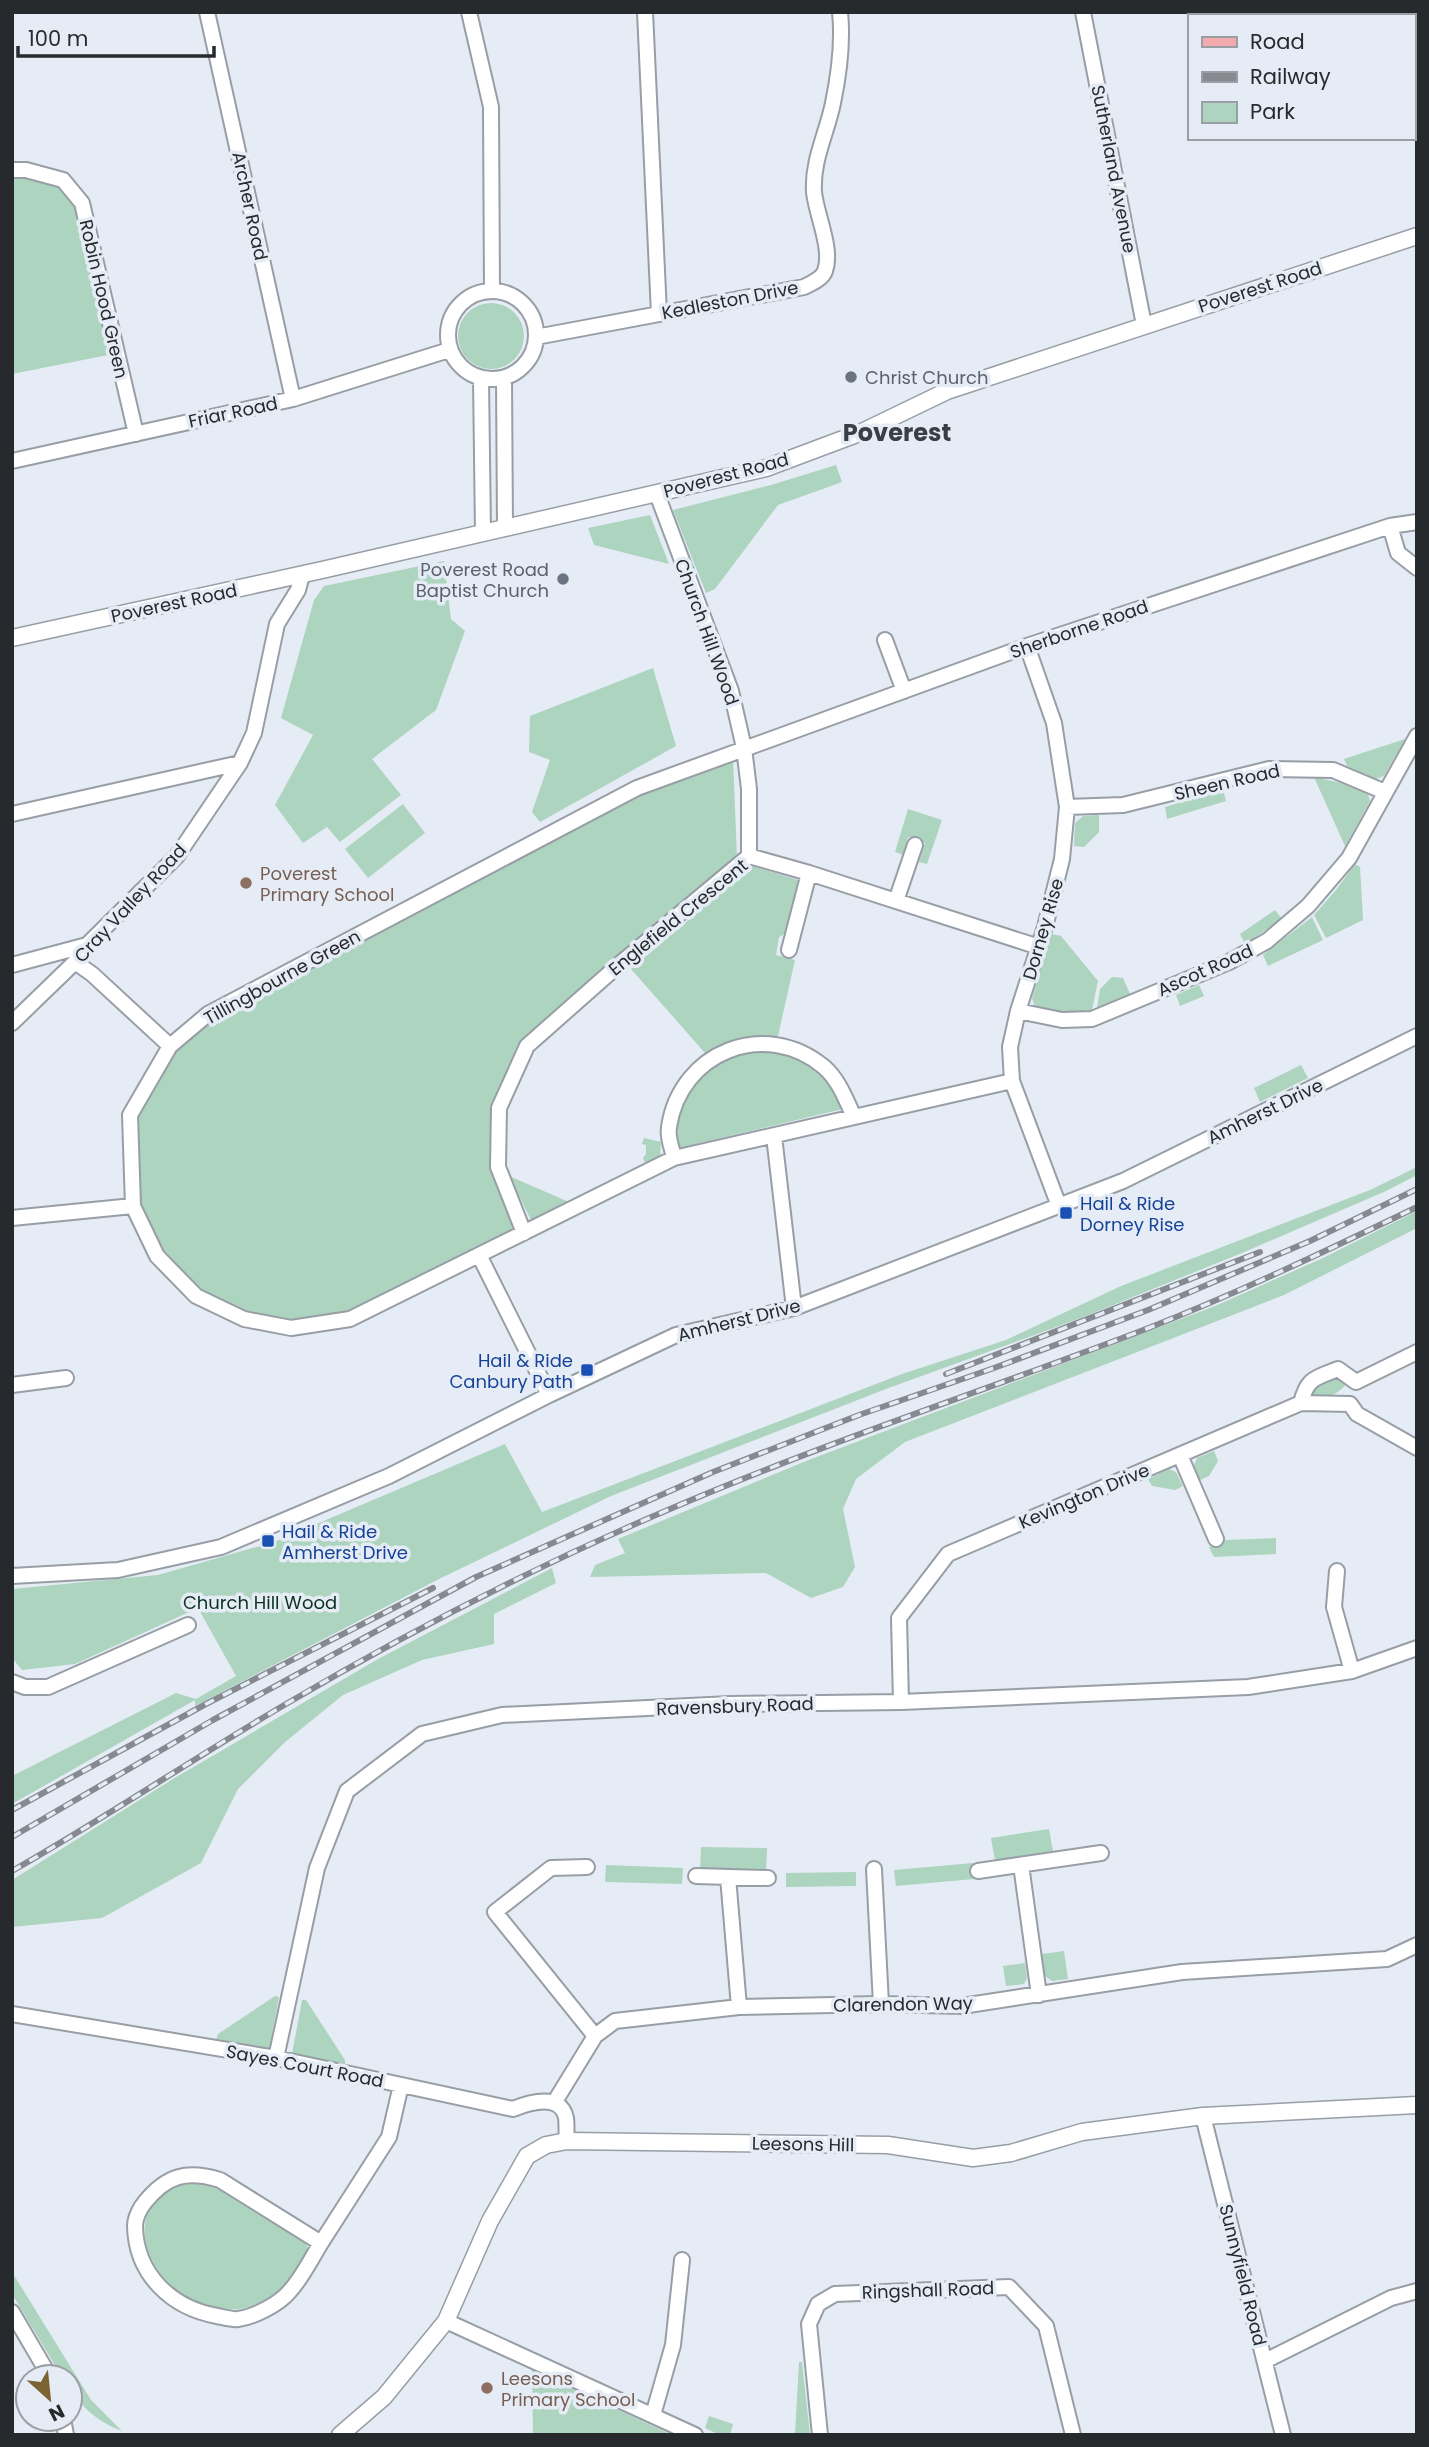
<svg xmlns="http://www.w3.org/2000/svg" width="1429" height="2447" font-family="Poppins,sans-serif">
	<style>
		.green { fill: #acd4be }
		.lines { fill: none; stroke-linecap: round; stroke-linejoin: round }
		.minor-casing { stroke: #989ea6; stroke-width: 18 }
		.tertiary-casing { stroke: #989ea6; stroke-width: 19 }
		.primary-casing { stroke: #a5595d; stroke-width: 24 }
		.minor { stroke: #fff; stroke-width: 14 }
		.tertiary { stroke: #fff; stroke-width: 16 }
		.primary { stroke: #f2aaad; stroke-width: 21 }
		.rail-casing { stroke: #868a90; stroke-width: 6 }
		.rail { stroke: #e6ecf5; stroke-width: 3.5; stroke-dasharray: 10; stroke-linecap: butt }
		.worship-dot { fill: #6b7280; stroke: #e6ecf5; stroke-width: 2.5 }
		.education-dot { fill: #8d6e63; stroke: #e6ecf5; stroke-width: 2.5 }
		.transit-dot { fill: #1a4fb4; stroke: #e6ecf5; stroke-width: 2.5 }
		.labels { text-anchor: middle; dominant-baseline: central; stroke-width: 7; stroke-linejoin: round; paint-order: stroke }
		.street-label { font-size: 18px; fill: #272a2d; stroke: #e6ecf5 }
		.worship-label { font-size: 18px; fill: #5b616d; stroke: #e6ecf5; text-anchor: start }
		.education-label { font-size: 18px; fill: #785e54; stroke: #e6ecf5; text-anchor: start }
		.transit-label { font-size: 18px; fill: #164399; stroke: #e6ecf5; text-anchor: start }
		.park-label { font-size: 18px; fill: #0a3120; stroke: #e6ecf5 }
		.district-label { font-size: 24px; font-weight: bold; fill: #3a3e45; stroke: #e6ecf5 }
	</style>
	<rect width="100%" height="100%" fill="#e6ecf5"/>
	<path class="green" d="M 25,175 C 51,181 66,182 77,208 L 108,355 L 12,374 L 12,176 Z
		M458 336a33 33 0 1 1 66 0a33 33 0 1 1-66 0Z
		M 836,465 L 842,482 L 778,505 L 715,589 L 706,593 L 673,510 L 771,485 Z
		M 650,515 L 669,564 L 594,545 L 588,528 Z
		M 444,561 L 451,619 L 465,631 L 436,710 L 372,759 L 401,795 L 340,842 L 327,827 L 303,843 L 275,805 L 313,735 L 281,718 L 314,600 L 324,586 Z
		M 653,668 L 676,746 L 540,822 L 532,812 L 550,760 L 529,752 L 530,716 Z
		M 1405,739 L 1384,776 L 1376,779 L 1347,766 L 1344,759 Z
		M 733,758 L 737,860 L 520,1047 L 493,1168 L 515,1233 L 350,1313 L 279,1321 L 242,1313 L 199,1291 L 163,1253 L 137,1196 L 137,1117 L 162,1065 L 203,1024 L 576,823 L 667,782 Z
		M 1314,777 L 1341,783 L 1368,794 L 1370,801 L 1345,846 Z
		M 1223,790 L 1226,801 L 1167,819 L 1165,807 Z
		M 403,804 L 425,833 L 368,878 L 345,849 Z
		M 908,809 L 942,820 L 927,864 L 919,862 L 925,843 L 908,837 L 903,855 L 895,852 Z
		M 1099,815 L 1099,832 L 1084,847 L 1074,846 L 1075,823 L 1083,816 Z
		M 1355,864 L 1360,867 L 1363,920 L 1326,938 L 1314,915 L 1336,890 Z
		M 752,866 L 801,881 L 790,931 L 779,937 L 776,955 L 795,960 L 778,1036 C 748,1036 732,1038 705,1053 L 631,969 Z
		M 1275,910 L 1282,919 L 1245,944 L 1240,934 Z
		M 1312,917 L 1323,940 L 1268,966 L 1263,955 Z
		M 1052,934 L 1061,936 L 1098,981 L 1092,1010 L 1063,1013 L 1035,1007 L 1032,998 Z
		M 1112,977 L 1123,978 L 1130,994 L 1097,1008 L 1100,989 Z
		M 1199,985 L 1204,996 L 1180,1006 L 1176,995 Z
		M 766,1050 C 806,1059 828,1070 843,1109 L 679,1148 C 672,1138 675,1129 679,1117 C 691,1073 722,1054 766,1050 Z
		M 1301,1065 L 1308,1078 L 1260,1102 L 1254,1088 Z
		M 644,1138 L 661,1142 L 660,1157 L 646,1165 L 643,1158 L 646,1154 L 646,1145 L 642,1144 Z
		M 1417,1167 L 1417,1175 L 1386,1191 L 1242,1253 L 1081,1318 L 886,1389 L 611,1496 L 439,1579 L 195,1706 L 195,1700 L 12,1804 L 12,1776 L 176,1693 L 196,1699 L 236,1676 L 198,1608 L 75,1664 L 22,1670 L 12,1658 L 12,1589 L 158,1575 L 274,1542 L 505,1444 L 542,1512 L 902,1374 L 1006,1340 L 1121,1286 L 1370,1190 Z
		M 509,1176 L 569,1202 L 531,1220 Z
		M 1417,1211 L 1417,1228 L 1284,1295 L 905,1442 L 856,1479 L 843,1509 L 855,1567 L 843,1587 L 811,1598 L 766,1573 L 590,1577 L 595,1565 L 625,1553 L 618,1539 L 806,1461 L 1215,1306 L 1323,1258 Z
		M 1335,1376 L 1342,1376 L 1346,1384 C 1339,1394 1325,1400 1313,1399 L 1310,1391 L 1315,1384 Z
		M 1214,1451 L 1218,1461 L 1209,1476 L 1200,1480 L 1194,1465 L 1197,1458 Z
		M 1169,1469 L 1176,1472 L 1183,1486 L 1175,1490 L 1152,1486 L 1148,1479 Z
		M 1276,1538 L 1276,1554 L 1214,1557 L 1209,1547 L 1226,1540 Z
		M 552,1568 L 556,1583 L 494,1614 L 494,1644 L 422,1660 L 343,1695 L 284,1743 L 238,1789 L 201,1863 L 102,1918 L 12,1927 L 12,1880 L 173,1779 L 378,1659 Z
		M 1049,1829 L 1053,1851 L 995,1860 L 991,1838 Z
		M 701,1847 L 767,1848 L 766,1871 L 700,1870 Z
		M 973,1863 L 974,1879 L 896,1886 L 894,1870 Z
		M 606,1865 L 683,1868 L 682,1884 L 605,1882 Z
		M 856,1872 L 856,1886 L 786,1887 L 786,1873 Z
		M 1064,1951 L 1068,1979 L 1052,1981 L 1045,1976 L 1042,1954 Z
		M 1025,1963 L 1027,1978 L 1024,1984 L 1006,1986 L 1003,1966 Z
		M 275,1996 L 279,1997 L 269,2050 L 216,2040 L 218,2034 Z
		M 302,2000 L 306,2000 L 345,2060 L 345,2064 L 292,2054 Z
		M 196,2182 L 216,2188 L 306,2243 L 309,2251 C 300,2264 292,2281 280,2290 C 186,2366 79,2200 196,2182 Z
		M 12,2272 L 91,2400 L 122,2431 C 100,2423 70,2402 70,2377 L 62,2377 L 12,2294 Z
		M 799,2362 L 802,2362 L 810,2435 L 795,2435 Z
		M 532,2370 L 672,2435 L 533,2435 Z
		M 709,2416 L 733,2424 L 730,2435 L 720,2435 L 705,2428 Z"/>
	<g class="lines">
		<g class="minor-casing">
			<path id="minor" d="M 207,12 L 293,399
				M 469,12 L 491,107 L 492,291
				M 645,12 L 659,314
				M 1083,12 L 1144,325
				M 12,170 L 26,170 L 63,180 L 82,203 L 136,434
				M448 335a44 44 0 1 1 88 0a44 44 0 1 1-88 0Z
				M 536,337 L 804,287 C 812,283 822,279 825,271 C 833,249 816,214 814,192 C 812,160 827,133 833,103 C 839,74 843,41 840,12
				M 504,378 L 505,528
				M 481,379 L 483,533
				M 12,461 L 293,399 L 449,350
				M 657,494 L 731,691 L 744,748 L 749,789 L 749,856
				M 1390,526 L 1398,553 L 1417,568
				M 885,640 L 904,691
				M 1027,646 L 1054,723 L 1067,807 L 1062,859 L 1045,927 L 1018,1011 L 1010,1047 L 1012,1081 L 1059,1206
				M 1067,807 L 1123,805 L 1269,769 L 1333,770 L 1385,792
				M 12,814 L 240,763
				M 896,901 L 915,845
				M 789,950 L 809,873
				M 75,962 L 92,974 L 170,1046
				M 12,965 L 87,945
				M 1018,1011 L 1062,1020 L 1092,1019 L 1229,962 L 1267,941 L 1308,906 L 1349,858 L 1417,736
				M 12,1023 L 75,962 L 87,945 L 177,856 L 240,763 L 254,733 L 277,624 L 298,590 L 302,575
				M 1012,1081 L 674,1158 L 350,1319 L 291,1328 L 244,1319 L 196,1296 L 157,1256 L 133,1206 L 130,1115 L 170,1046 L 208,1014 L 637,788 L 1027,646 L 1390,526 L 1417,522
				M 774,1136 L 794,1308
				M 674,1158 C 672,1147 667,1138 669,1127 C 680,1052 765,1018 824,1067 C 839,1080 846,1100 854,1117
				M 12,1218 L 133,1206
				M 524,1233 L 498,1167 L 499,1108 L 527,1046 L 622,962 L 749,856 L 809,873 L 1039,947
				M 479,1255 L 549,1395
				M 12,1385 L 66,1378
				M 1301,1403 L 1350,1404 L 1357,1414 L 1417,1448
				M 1180,1455 L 1216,1539
				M 1337,1571 L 1334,1607 L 1352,1671
				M 12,1576 L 118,1570 L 221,1547 L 389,1476 L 549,1395 L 676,1335 L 794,1308 L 1123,1181 L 1417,1036
				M 12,1682 L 25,1687 L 48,1687 L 188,1625
				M 901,1702 L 899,1618 L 948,1554 L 1301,1403 C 1307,1378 1315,1378 1338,1369 L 1356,1382 L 1417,1352
				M 1021,1865 L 1039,1995
				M 587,1867 L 551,1868 L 495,1912 L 595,2036
				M 874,1869 L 881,2004
				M 978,1871 L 1101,1853
				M 696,1876 L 768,1878
				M 728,1877 L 739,2007
				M 12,2014 L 276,2058 L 513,2109 C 530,2102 561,2093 566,2118 C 567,2125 566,2134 567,2141
				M 276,2058 L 317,1868 L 347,1791 L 422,1734 L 502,1715 L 730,1704 L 901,1702 L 1248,1687 L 1352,1671 L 1417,1648
				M 554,2103 L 595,2036 L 615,2021 L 739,2007 L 881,2004 L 962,2006 L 1182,1972 L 1387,1959 L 1417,1945
				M 1203,2116 L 1283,2435
				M 321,2243 C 311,2259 302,2278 289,2292 C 279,2304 254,2317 238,2319 C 232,2320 223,2317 217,2316 C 172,2308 136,2275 135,2226 C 135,2218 140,2208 145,2202 C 167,2175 187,2170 220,2180 L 321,2243 L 389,2137 L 401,2085
				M 12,2312 L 50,2377
				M 446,2321 L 695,2435
				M 1265,2361 L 1391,2298 L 1417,2291
				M 653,2415 L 673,2345 L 682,2260
				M 63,2419 L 66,2435
				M 820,2435 L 809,2324 L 818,2304 L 835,2294 L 1009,2287 L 1046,2326 L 1073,2435"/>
		</g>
		<g class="tertiary-casing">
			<path id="tertiary" d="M 12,638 L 322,570 L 766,468 L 862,432 L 947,391 L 1417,236
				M 340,2435 L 384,2397 L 446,2321 L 490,2221 L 527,2156 L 546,2145 L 567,2141 L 888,2145 L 973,2158 L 1011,2153 L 1082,2132 L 1203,2116 L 1417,2105"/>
		</g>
		<g class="primary-casing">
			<path id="primary" d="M 1409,12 L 1410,16
				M 1413,32 L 1417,50"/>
		</g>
		<use href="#minor" class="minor"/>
		<use href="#tertiary" class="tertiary"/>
		<use href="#primary" class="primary"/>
		<g class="rail-casing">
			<path id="rail" d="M 946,1374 L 1260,1252
				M 12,1810 L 206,1704 L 433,1588
				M 12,1837 L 213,1720 L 476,1577 L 713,1472 L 859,1415 L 994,1368 L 1148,1310 L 1310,1241 L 1417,1189
				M 12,1871 C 105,1818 194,1758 286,1704 C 410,1631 538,1565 670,1509 C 826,1442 987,1390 1146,1329 C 1238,1293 1328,1250 1417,1207"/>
		</g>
		<use href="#rail" class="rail"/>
	</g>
	<g class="worship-dot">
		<circle cx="851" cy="377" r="7"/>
		<circle cx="563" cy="579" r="7"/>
	</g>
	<g class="education-dot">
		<circle cx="246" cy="883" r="7"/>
		<circle cx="487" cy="2388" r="7"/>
	</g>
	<g class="transit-dot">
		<rect x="1059" y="1206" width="14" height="14" rx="3.5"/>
		<rect x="580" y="1363" width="14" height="14" rx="3.5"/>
		<rect x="261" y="1534" width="14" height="14" rx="3.5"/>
	</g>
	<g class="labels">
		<g class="street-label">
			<text transform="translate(1114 169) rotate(79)">Sutherland Avenue</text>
			<text transform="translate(250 206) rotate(78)">Archer Road</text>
			<text transform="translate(1260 287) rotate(-18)">Poverest Road</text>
			<text transform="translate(104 299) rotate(77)">Robin Hood Green</text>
			<text transform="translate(730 300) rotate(-11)">Kedleston Drive</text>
			<text transform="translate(233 412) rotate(-12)">Friar Road</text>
			<text transform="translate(726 475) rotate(-15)">Poverest Road</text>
			<text transform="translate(174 603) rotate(-12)">Poverest Road</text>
			<text transform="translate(1079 629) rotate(-19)">Sherborne Road</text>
			<text transform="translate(707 632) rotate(70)">Church Hill Wood</text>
			<text transform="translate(1227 782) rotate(-13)">Sheen Road</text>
			<text transform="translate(130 903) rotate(-47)">Cray Valley Road</text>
			<text transform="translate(678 917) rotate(-39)">Englefield Crescent</text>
			<text transform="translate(1043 929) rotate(-74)">Dorney Rise</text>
			<text transform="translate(1205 970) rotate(-24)">Ascot Road</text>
			<text transform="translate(282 977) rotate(-29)">Tillingbourne Green</text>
			<text transform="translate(1265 1111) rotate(-26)">Amherst Drive</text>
			<text transform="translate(739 1320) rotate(-14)">Amherst Drive</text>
			<text transform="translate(1084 1496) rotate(-23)">Kevington Drive</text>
			<text transform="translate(735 1706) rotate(-2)">Ravensbury Road</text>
			<text transform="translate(903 2004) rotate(-1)">Clarendon Way</text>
			<text transform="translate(305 2066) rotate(11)">Sayes Court Road</text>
			<text transform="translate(803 2144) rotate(1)">Leesons Hill</text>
			<text transform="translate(1243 2275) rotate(76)">Sunnyfield Road</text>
			<text transform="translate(928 2290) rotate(-2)">Ringshall Road</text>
		</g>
		<g class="worship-label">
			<text x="865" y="377">Christ Church</text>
			<text x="549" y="569" text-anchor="end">Poverest Road<tspan x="549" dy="21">Baptist Church</tspan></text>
		</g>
		<g class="education-label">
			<text x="260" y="873">Poverest<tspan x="260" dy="21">Primary School</tspan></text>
			<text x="501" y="2378">Leesons<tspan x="501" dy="21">Primary School</tspan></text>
		</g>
		<g class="transit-label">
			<text x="1080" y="1203">Hail &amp; Ride<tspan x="1080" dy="21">Dorney Rise</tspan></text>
			<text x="573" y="1360" text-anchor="end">Hail &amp; Ride<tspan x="573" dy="21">Canbury Path</tspan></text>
			<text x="282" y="1531">Hail &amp; Ride<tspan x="282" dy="21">Amherst Drive</tspan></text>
		</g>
		<g class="park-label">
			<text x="260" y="1602">Church Hill Wood</text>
		</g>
		<g class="district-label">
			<text x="897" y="432">Poverest</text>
		</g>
	</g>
	<rect width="1429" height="2447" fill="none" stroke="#272a2d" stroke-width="28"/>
	<rect x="1188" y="14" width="228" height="126" fill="#e6ecf5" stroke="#9a9ea5" stroke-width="2"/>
	<rect x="1202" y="37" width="35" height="10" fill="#f2aaad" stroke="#9a9ea5" stroke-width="2"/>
	<text x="1250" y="49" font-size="21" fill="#272a2d">Road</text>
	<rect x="1202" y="72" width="35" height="10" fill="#868a90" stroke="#9a9ea5" stroke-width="2"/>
	<text x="1250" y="84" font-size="21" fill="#272a2d">Railway</text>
	<rect x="1202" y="102" width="35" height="21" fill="#acd4be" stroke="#9a9ea5" stroke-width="2"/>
	<text x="1250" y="119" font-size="21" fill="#272a2d">Park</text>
	<g transform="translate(49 2398) rotate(153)"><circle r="33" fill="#e6ecf5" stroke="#9a9ea5" stroke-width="2"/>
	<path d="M0-5L12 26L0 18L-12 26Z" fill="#7b6334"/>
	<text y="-10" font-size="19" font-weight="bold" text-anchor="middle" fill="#272a2d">N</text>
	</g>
	<path d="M18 46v10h196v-10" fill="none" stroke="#272a2d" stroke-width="3.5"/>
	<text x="28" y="46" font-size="21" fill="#272a2d" stroke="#e6ecf5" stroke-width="5" paint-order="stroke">100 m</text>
</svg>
